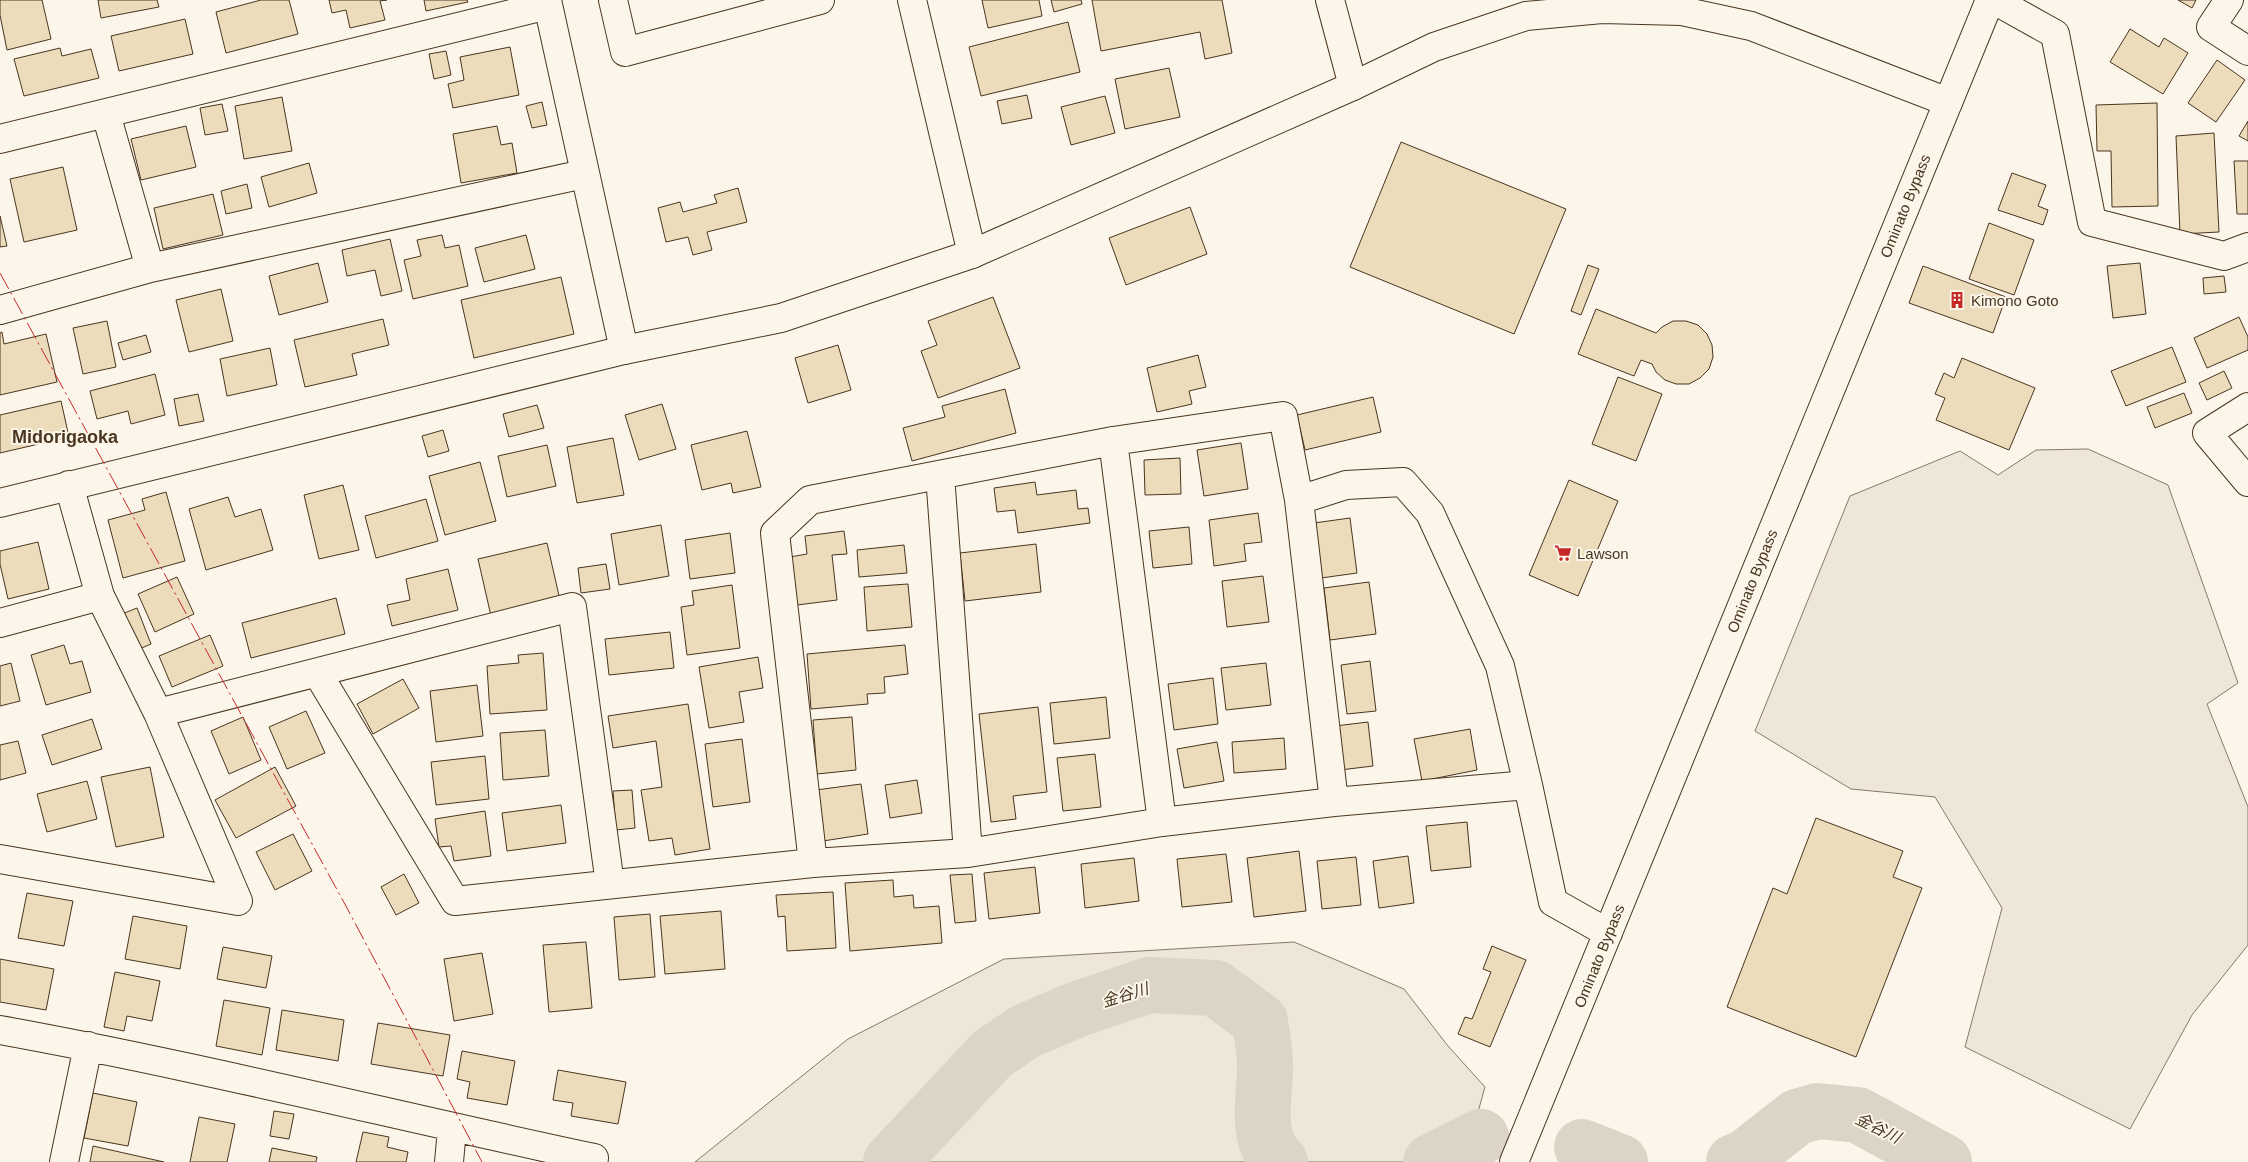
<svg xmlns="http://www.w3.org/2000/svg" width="2248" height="1162" font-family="Helvetica,'Noto Sans JP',sans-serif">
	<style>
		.green { fill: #ede6d9; stroke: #887966 }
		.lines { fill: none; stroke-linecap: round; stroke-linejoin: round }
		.river { stroke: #dcd4c6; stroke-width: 56 }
		.building { fill: #ecdcbc; stroke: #4a3520 }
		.street-casing { stroke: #4a3520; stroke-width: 30 }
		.secondary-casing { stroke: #4a3520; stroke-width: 30 }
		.highway-casing { stroke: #4a3520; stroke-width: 30 }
		.street { stroke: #fbf6e9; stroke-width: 28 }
		.secondary { stroke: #fbf6e9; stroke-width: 28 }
		.highway { stroke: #fbf6e9; stroke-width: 28 }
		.power { stroke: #c62828; stroke-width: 1; stroke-dasharray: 18 4 2.5 4; stroke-linecap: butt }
		.labels { text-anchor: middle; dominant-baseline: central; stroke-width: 4; stroke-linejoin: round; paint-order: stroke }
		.street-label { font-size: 15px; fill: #4a3520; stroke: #fbf6e9 }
		.poi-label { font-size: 15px; fill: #4a3520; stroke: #fbf6e9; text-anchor: start }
		.water-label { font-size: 16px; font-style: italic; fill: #4a3520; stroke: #fbf6e9 }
		.quarter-label { font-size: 18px; font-weight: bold; fill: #4a3520; stroke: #fbf6e9 }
	</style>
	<rect width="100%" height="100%" fill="#fbf6e9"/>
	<path class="green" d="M 2088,449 L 2168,485 L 2238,683 L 2207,704 L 2248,807 L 2248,945 L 2192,1015 L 2130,1129 L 1965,1047 L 2002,908 L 1935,797 L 1851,789 L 1755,731 L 1850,496 L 1960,451 L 1998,475 L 2036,450 Z
		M 1294,942 L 1404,989 L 1448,1046 L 1485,1087 L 1464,1162 L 695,1162 L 848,1039 L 1004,959 Z"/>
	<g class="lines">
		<path class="river" d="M 1582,1147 L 1620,1162
			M 891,1162 L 992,1054 L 1024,1032 L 1075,1010 L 1149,985 L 1215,988 L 1260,1021 C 1262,1038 1266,1055 1265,1071 C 1264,1101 1255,1140 1280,1162
			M 1431,1162 L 1481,1137
			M 1734,1162 L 1746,1157 L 1797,1117 L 1818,1111 L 1858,1115 L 1944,1162"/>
	</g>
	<path class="building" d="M 0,0 L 42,0 L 51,39 L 7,50 L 0,15 Z
		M 98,0 L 157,0 L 159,7 L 101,18 Z
		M 261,0 L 289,0 L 298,34 L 226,53 L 216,12 Z
		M 329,0 L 387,0 L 380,1 L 385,20 L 350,28 L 346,10 L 332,13 Z
		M 424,0 L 467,0 L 468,2 L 426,11 Z
		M 982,0 L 1039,0 L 1042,16 L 988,28 Z
		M 1051,0 L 1081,0 L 1082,4 L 1054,12 Z
		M 1092,0 L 1222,0 L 1232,53 L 1205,59 L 1200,32 L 1101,51 Z
		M 2178,0 L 2196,0 L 2192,8 Z
		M 185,19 L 193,54 L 119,71 L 111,36 Z
		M 1068,22 L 1080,72 L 981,96 L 969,47 Z
		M 2130,29 L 2159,47 L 2164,38 L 2188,53 L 2163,94 L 2110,62 Z
		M 510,47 L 519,95 L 453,108 L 448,84 L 464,80 L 460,57 Z
		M 60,48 L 62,56 L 91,49 L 99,78 L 24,96 L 14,59 Z
		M 446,51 L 451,75 L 434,79 L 429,54 Z
		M 2217,60 L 2245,80 L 2216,122 L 2188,103 Z
		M 1169,68 L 1180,117 L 1125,129 L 1115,79 Z
		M 1027,95 L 1032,118 L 1002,124 L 997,101 Z
		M 1105,96 L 1115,133 L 1071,145 L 1061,107 Z
		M 282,97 L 292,151 L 244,159 L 235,106 Z
		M 542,102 L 547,125 L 532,128 L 526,106 Z
		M 2157,103 L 2158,206 L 2112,207 L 2111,151 L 2097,151 L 2096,105 Z
		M 222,104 L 228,131 L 205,135 L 200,108 Z
		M 2248,121 L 2248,141 L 2239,136 Z
		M 186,126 L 196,167 L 141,180 L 131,139 Z
		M 497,126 L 501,145 L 512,143 L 517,173 L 461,183 L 453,134 Z
		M 2214,133 L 2219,232 L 2180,234 L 2176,136 Z
		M 1401,142 L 1566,209 L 1514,334 L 1350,267 Z
		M 2234,161 L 2248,161 L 2248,214 L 2237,214 Z
		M 309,163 L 317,193 L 269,207 L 261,177 Z
		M 63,167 L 77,230 L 24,242 L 10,179 Z
		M 2012,173 L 2046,185 L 2038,206 L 2048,210 L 2043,225 L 1998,210 Z
		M 247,184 L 252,208 L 226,214 L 221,191 Z
		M 738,188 L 747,222 L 707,232 L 712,250 L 693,255 L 688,237 L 666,242 L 658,208 L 680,202 L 683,212 L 717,203 L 714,195 Z
		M 213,194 L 223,235 L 163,249 L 154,208 Z
		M 1190,207 L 1207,254 L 1126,285 L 1109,238 Z
		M 0,216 L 7,246 L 0,247 Z
		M 1989,223 L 2034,240 L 2014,295 L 1969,279 Z
		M 442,235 L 445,248 L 459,245 L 468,286 L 413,299 L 404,260 L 421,256 L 417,240 Z
		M 526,235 L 535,269 L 484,282 L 475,248 Z
		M 390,239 L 402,291 L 381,296 L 375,270 L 347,276 L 342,250 Z
		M 318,263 L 328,302 L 279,315 L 269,276 Z
		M 2140,263 L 2146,314 L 2113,318 L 2107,266 Z
		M 1588,265 L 1599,269 L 1581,315 L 1571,311 Z
		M 1923,266 L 2006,297 L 1993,333 L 1909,303 Z
		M 2224,276 L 2226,292 L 2204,294 L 2203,278 Z
		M 561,277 L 574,334 L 474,358 L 461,300 Z
		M 221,289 L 233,341 L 189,352 L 176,300 Z
		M 993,297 L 1020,368 L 938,398 L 921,351 L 937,345 L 928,321 Z
		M 1596,309 L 1656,333 L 1662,327 L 1673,321 L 1686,321 L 1698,325 L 1707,334 L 1712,345 L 1713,357 L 1709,369 L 1700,378 L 1689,384 L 1676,384 L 1665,380 L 1656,372 L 1652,364 L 1641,360 L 1634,376 L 1578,354 Z
		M 2239,317 L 2248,337 L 2248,350 L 2207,368 L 2194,338 Z
		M 383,319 L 389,345 L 352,354 L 357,375 L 305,387 L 294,340 Z
		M 107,321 L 116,367 L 83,374 L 73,328 Z
		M 2,332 L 4,344 L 46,334 L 57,382 L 0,395 L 0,333 Z
		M 146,335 L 151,352 L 123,360 L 118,343 Z
		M 838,345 L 851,390 L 808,403 L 795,358 Z
		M 2172,347 L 2186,382 L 2126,406 L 2111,371 Z
		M 270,348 L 277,385 L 227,396 L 220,359 Z
		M 1198,355 L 1206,387 L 1189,391 L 1192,404 L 1157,412 L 1147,368 Z
		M 1962,358 L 2035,388 L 2009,450 L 1936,420 L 1945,398 L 1935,394 L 1944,373 L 1954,378 Z
		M 2224,371 L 2232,388 L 2207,400 L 2199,383 Z
		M 155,374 L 165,415 L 131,424 L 128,411 L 97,419 L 90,391 Z
		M 1618,377 L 1662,394 L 1636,461 L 1592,444 Z
		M 1005,389 L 1016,433 L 912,461 L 903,428 L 945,417 L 942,406 Z
		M 2184,393 L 2192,413 L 2155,428 L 2147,407 Z
		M 198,394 L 204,421 L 179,426 L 174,399 Z
		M 1373,397 L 1381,432 L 1305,450 L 1297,415 Z
		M 61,401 L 69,437 L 0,453 L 0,415 Z
		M 662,404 L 676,449 L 639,460 L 625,415 Z
		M 537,405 L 544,428 L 509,437 L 503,414 Z
		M 443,430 L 449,451 L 428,457 L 422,436 Z
		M 747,431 L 761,487 L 733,493 L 731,483 L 702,490 L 691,445 Z
		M 613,438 L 624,495 L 577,503 L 567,447 Z
		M 1241,443 L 1248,489 L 1204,496 L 1197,450 Z
		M 547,445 L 556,486 L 507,497 L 498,456 Z
		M 1180,458 L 1181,494 L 1145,495 L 1144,460 Z
		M 480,462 L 496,521 L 445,535 L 429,476 Z
		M 1569,480 L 1618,501 L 1578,596 L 1529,575 Z
		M 1035,482 L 1037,495 L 1076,490 L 1078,509 L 1088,508 L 1090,523 L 1018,533 L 1015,510 L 997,512 L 994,488 Z
		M 343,485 L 359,550 L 319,559 L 304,495 Z
		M 166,492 L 185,561 L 123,578 L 108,520 L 145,510 L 142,499 Z
		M 228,497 L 235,517 L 261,509 L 273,550 L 206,570 L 189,509 Z
		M 426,499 L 438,541 L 376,558 L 365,516 Z
		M 1258,513 L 1262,542 L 1244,544 L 1246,561 L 1214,566 L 1209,520 Z
		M 1350,518 L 1357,573 L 1321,578 L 1314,523 Z
		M 661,525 L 669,576 L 619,585 L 611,534 Z
		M 1189,527 L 1192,564 L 1153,568 L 1149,531 Z
		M 844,531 L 847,554 L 832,555 L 837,600 L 797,605 L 790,557 L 807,554 L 805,536 Z
		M 730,533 L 735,573 L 690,579 L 685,540 Z
		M 38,542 L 49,589 L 8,599 L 0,564 L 0,551 Z
		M 547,543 L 560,600 L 491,616 L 478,559 Z
		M 1036,544 L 1041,592 L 965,601 L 960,553 Z
		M 904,545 L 907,573 L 859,577 L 857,550 Z
		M 606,564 L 610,589 L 581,593 L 578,568 Z
		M 448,569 L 458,610 L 392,626 L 387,605 L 410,600 L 406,579 Z
		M 1263,576 L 1269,622 L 1227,627 L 1222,581 Z
		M 177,577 L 194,614 L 155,632 L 138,594 Z
		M 1369,582 L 1376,634 L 1330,640 L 1324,588 Z
		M 908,584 L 912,627 L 867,631 L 864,587 Z
		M 732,585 L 740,648 L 687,655 L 681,607 L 694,605 L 692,591 Z
		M 336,598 L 345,634 L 251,658 L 242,623 Z
		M 137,608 L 151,644 L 137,650 L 122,614 Z
		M 670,632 L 674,668 L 609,675 L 605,639 Z
		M 210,635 L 223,666 L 172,687 L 159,656 Z
		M 64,645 L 70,664 L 82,661 L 91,692 L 46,705 L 31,655 Z
		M 905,645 L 908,674 L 884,677 L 885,693 L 867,694 L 868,704 L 811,709 L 807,654 Z
		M 543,653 L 547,710 L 490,714 L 487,666 L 519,663 L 518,655 Z
		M 758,657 L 763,688 L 739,692 L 744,722 L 709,728 L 699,667 Z
		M 1370,661 L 1376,711 L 1347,714 L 1341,665 Z
		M 11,663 L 20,701 L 0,706 L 0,666 Z
		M 1266,663 L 1271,705 L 1226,710 L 1221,668 Z
		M 1213,678 L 1218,724 L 1174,730 L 1168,684 Z
		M 403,679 L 419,708 L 373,734 L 357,704 Z
		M 477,685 L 483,736 L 436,742 L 430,691 Z
		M 1106,697 L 1110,738 L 1054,744 L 1050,703 Z
		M 688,704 L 710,849 L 675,855 L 672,838 L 649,841 L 641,790 L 662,787 L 656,741 L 613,748 L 608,716 Z
		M 1038,707 L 1047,792 L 1013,796 L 1016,819 L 991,822 L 979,714 Z
		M 306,711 L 325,753 L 287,769 L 269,727 Z
		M 243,717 L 261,760 L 229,774 L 211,731 Z
		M 852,717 L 856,770 L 817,774 L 813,720 Z
		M 92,719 L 102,749 L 52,765 L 42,735 Z
		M 1368,722 L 1373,766 L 1340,770 L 1335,726 Z
		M 1470,729 L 1477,770 L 1422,781 L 1414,739 Z
		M 545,730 L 549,776 L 503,780 L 500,733 Z
		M 1284,738 L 1286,769 L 1234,773 L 1232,742 Z
		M 742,739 L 750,802 L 713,807 L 705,744 Z
		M 18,741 L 26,773 L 0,780 L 0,745 Z
		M 1217,742 L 1224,781 L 1184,788 L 1177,749 Z
		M 1095,754 L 1101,807 L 1063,811 L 1057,758 Z
		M 485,756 L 489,799 L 436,805 L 431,762 Z
		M 150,767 L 164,837 L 116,847 L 101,777 Z
		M 275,767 L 296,806 L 236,838 L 215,800 Z
		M 917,780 L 922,813 L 890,818 L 885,785 Z
		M 87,781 L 97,819 L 47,832 L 37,794 Z
		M 861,784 L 868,834 L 823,841 L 816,790 Z
		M 632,790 L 635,828 L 616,830 L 613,791 Z
		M 561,805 L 566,843 L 507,851 L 502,813 Z
		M 485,811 L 491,856 L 454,861 L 451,846 L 439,847 L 435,819 Z
		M 1816,818 L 1903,851 L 1893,877 L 1922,888 L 1856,1057 L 1727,1007 L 1773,888 L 1787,894 Z
		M 1467,822 L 1471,867 L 1431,871 L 1426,826 Z
		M 293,834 L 312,871 L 275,890 L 256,852 Z
		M 1299,851 L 1306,911 L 1254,917 L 1247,858 Z
		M 1226,854 L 1232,902 L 1182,907 L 1177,859 Z
		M 1408,856 L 1414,903 L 1379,908 L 1373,861 Z
		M 1356,857 L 1361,905 L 1322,909 L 1317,861 Z
		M 1134,858 L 1139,901 L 1085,908 L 1081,864 Z
		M 1035,867 L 1040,913 L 989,919 L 984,873 Z
		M 404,874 L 419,903 L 396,915 L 381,887 Z
		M 972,874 L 976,921 L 955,923 L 950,875 Z
		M 893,880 L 894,897 L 913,895 L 914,908 L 939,906 L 942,943 L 850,951 L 845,883 Z
		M 833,892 L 836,948 L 787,951 L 785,916 L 778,917 L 776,895 Z
		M 27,893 L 73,901 L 64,946 L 18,938 Z
		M 721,911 L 725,969 L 665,974 L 660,916 Z
		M 650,914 L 655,977 L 619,980 L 614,917 Z
		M 133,916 L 187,926 L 180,969 L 125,959 Z
		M 586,942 L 592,1008 L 549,1012 L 543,945 Z
		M 1492,946 L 1526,960 L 1490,1047 L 1458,1034 L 1465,1017 L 1472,1019 L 1491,972 L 1483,969 Z
		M 223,947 L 272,956 L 266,988 L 217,979 Z
		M 482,953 L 493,1014 L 454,1021 L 444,959 Z
		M 0,959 L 54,969 L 46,1010 L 0,1002 Z
		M 115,972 L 160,981 L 152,1021 L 127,1016 L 124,1031 L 104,1027 Z
		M 224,1000 L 270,1008 L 262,1055 L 216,1046 Z
		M 282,1010 L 344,1020 L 338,1061 L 276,1050 Z
		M 378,1023 L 450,1035 L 443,1076 L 371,1064 Z
		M 462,1051 L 515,1061 L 507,1105 L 467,1098 L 470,1082 L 457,1079 Z
		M 558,1070 L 626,1082 L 618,1124 L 571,1116 L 573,1103 L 553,1100 Z
		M 93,1093 L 137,1102 L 128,1146 L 84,1138 Z
		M 274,1111 L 294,1114 L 289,1139 L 270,1136 Z
		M 199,1117 L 235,1124 L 227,1162 L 190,1162 Z
		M 363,1132 L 389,1137 L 387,1147 L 408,1152 L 406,1162 L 356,1162 Z
		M 93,1146 L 164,1162 L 90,1162 Z
		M 272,1148 L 317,1157 L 316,1162 L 269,1162 Z"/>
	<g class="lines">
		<g class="street-casing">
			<path id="street" d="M 547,0 L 624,350
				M 613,0 L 625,52 L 820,0
				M 912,0 L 972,254
				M 1330,0 L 1353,86
				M 1994,0 L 2055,34 L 2092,222 L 2224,256 L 2248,247
				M 2229,0 L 2211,27 L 2248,51
				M 106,114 L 150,268
				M 0,139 L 548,5
				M 0,310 L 150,268 L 584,174
				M 2248,407 L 2207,433 L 2248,482
				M 1113,441 L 1162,822
				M 940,475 L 968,853
				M 69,485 L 100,596 L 158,713 L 238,901
				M 1299,500 L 1346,485 L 1403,482 L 1430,513 L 1500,666 L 1528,785
				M 0,623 L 100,596
				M 318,674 L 455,901 L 813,863 L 968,853 L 1162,822 L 1334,802 L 1528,785 L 1553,902 L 1608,933
				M 158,713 L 572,607 L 610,884
				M 0,859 L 238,901
				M 813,863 L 775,533 L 810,500 L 1113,441 L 1283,416 L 1299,500 L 1334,802
				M 0,1030 C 199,1066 396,1116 594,1158
				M 64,1162 L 88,1046
				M 449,1162 L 452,1129"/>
		</g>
		<g class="secondary-casing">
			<path id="secondary" d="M 0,503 L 624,350 L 781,318 L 972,254 L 1353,86 L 1434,47 L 1526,16 L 1602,9 L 1682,11 L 1751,26 L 1948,102"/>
		</g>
		<g class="highway-casing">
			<path id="highway" d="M 1514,1162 L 1990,0"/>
		</g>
		<use href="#street" class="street"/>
		<use href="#secondary" class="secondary"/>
		<use href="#highway" class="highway"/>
		<path class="power" d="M 0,273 L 347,908 L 482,1162"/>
	</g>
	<defs>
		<g id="building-bare" transform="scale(1.35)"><path d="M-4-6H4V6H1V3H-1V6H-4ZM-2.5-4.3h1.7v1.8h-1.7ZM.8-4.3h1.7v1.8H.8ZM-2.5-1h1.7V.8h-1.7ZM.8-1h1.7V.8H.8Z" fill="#c62828" stroke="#fbf6e9" stroke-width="2.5" paint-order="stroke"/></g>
		<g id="supermarket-bare" transform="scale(1.35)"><path d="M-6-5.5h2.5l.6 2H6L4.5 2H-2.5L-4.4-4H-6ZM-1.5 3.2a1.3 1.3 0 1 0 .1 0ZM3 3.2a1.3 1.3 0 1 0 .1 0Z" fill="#c62828" stroke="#fbf6e9" stroke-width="2.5" paint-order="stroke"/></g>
	</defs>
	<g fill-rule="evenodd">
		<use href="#building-bare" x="1957" y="300"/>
		<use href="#supermarket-bare" x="1563" y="553"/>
	</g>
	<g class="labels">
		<g class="street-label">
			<text transform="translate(1905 206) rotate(-68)">Ominato Bypass</text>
			<text transform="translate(1752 581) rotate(-68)">Ominato Bypass</text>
			<text transform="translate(1599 956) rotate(-68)">Ominato Bypass</text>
		</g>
		<g class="poi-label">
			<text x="1971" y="300">Kimono Goto</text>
			<text x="1577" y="553">Lawson</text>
		</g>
		<g class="water-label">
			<text transform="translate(1125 995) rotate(-17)">金谷川</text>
			<text transform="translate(1878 1128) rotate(26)">金谷川</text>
		</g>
		<g class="quarter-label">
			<text x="65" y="437">Midorigaoka</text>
		</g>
	</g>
</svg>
